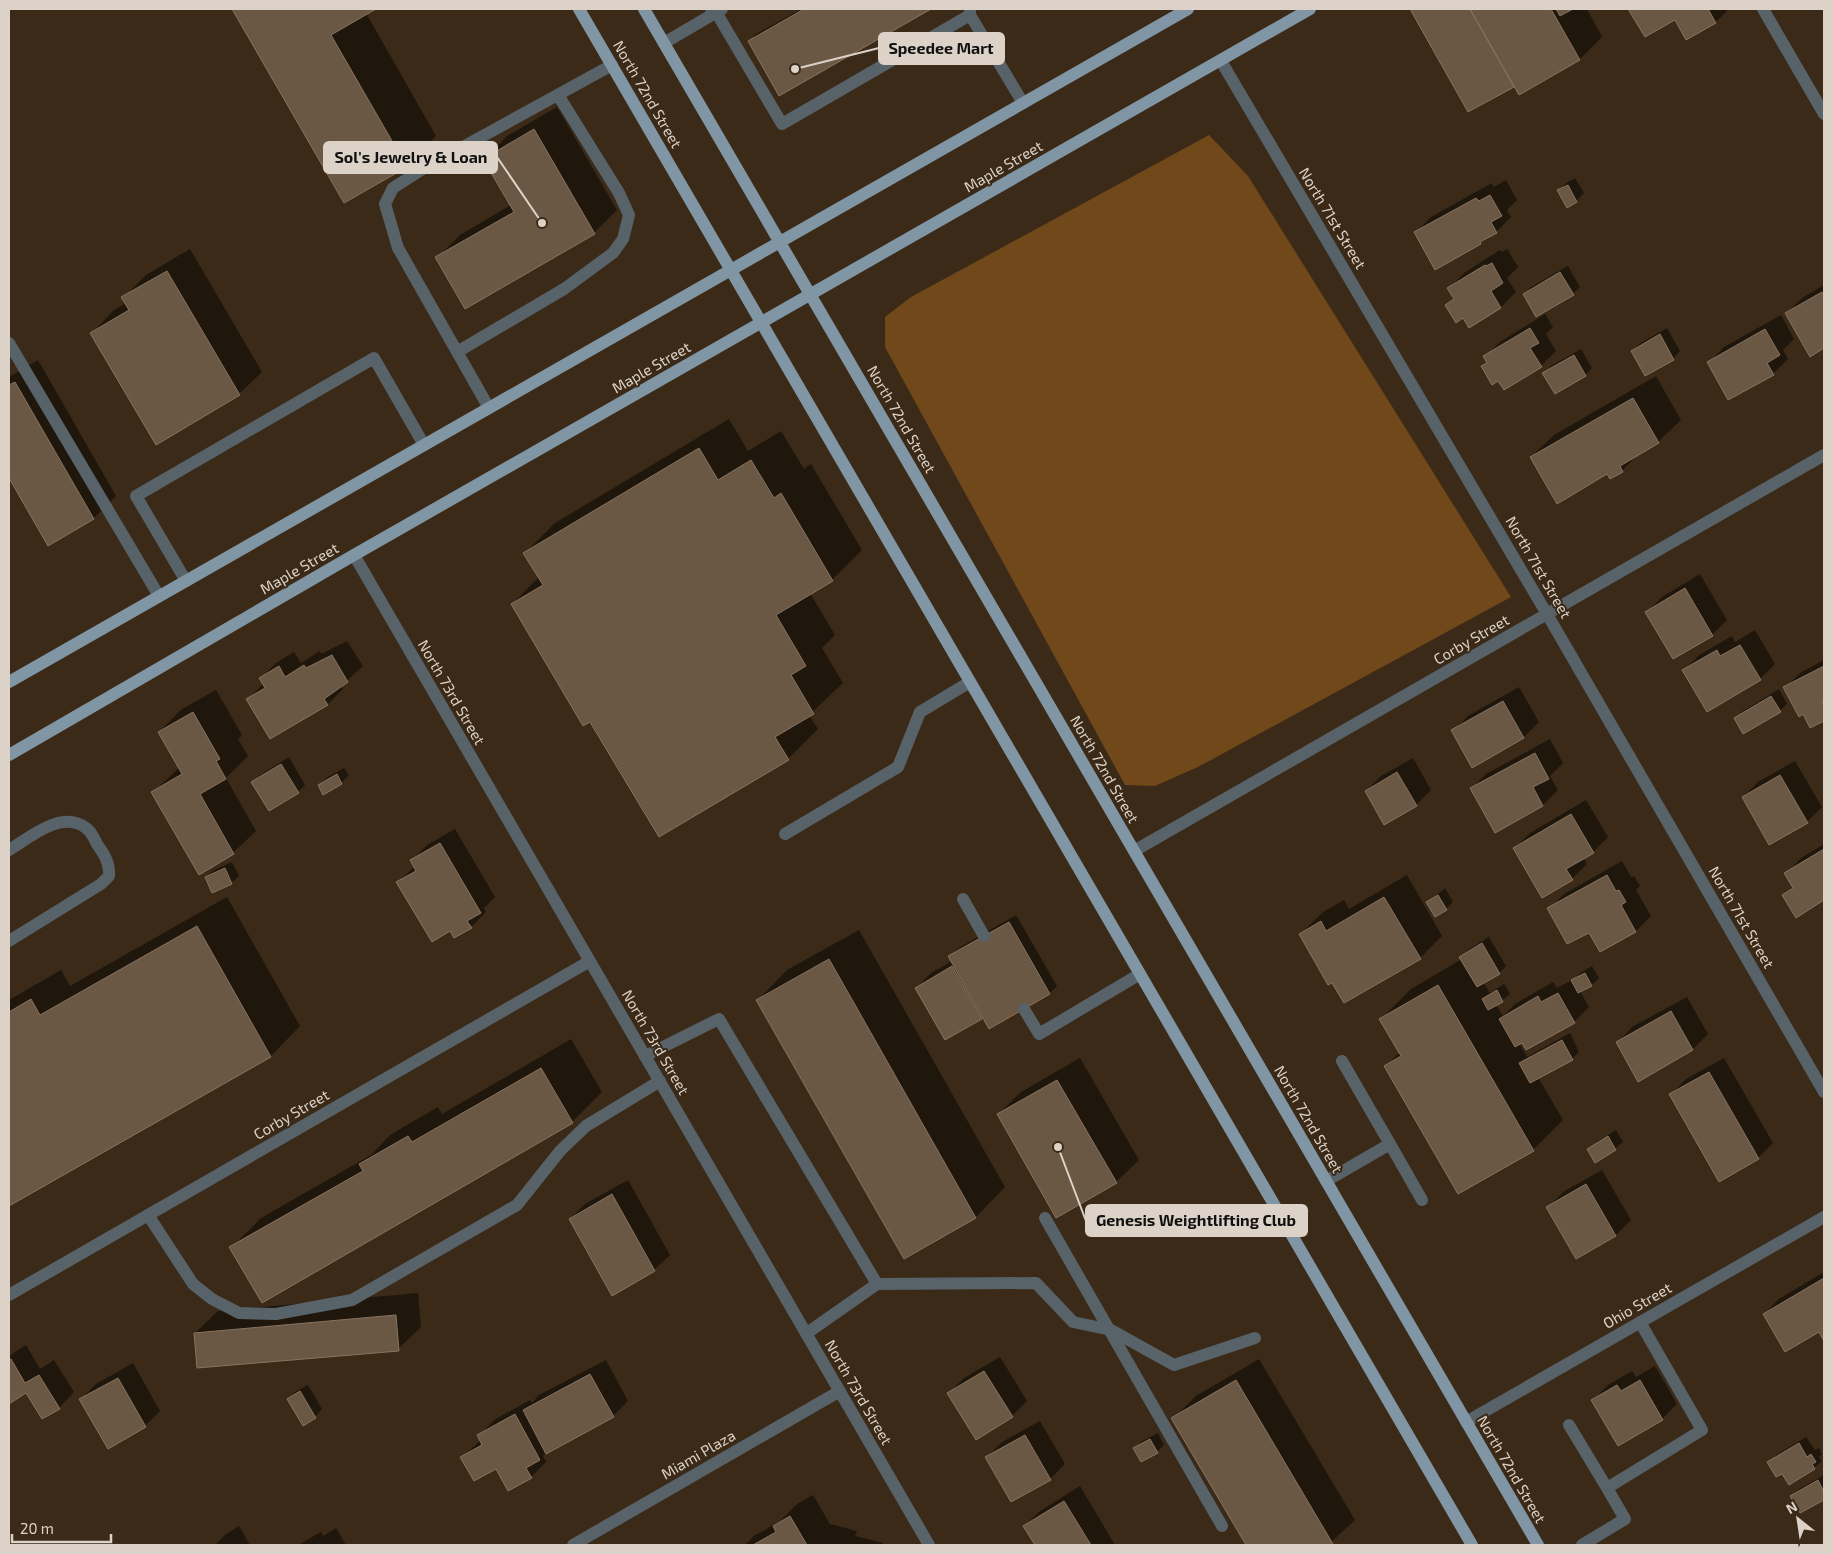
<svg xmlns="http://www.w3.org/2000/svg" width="1833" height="1554" font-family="'Exo 2',sans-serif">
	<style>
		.green { fill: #70481a }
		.shadow { fill: #0007 }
		.building { fill: #6a5744; stroke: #887460 }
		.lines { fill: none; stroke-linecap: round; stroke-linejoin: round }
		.service { stroke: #576269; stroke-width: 12 }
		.minor { stroke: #576269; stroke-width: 12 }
		.primary { stroke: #8096a4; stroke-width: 12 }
		.labels { text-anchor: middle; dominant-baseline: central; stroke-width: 4; stroke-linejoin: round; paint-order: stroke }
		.street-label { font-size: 15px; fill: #ddd2c7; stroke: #3b2a18 }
		.leader { fill: none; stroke: #ddd2c7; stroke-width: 2 }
		.callout-dot { fill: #ddd2c7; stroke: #3b2a18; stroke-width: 2 }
		.callout { fill: #ddd2c7; stroke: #ddd2c7; stroke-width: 2 }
		.callout-label { font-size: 16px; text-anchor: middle; font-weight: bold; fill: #111 }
	</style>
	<rect width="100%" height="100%" fill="#3b2a18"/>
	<path class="green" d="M 1209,135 L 1248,176 L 1511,597 L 1200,766 L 1155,786 L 1125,785 L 885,347 L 885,317 L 911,297 Z"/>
	<path class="shadow" d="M 234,9 L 373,9 L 366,13 L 436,136 L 407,166 L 344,201 Z
		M 801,9 L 928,9 L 780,95 L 749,42 L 756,34 Z
		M 1411,9 L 1587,9 L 1602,37 L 1580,59 L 1515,85 L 1469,111 Z
		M 1630,9 L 1729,9 L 1716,22 L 1687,38 L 1675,18 L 1645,36 Z
		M 557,107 L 617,210 L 594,233 L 437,258 L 460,235 L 511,205 L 485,159 L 507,136 Z
		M 1575,178 L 1584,193 L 1576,201 L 1559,190 L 1566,183 Z
		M 1506,180 L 1517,200 L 1507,210 L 1511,217 L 1496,232 L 1480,243 L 1416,232 L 1431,217 L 1492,183 L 1494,187 Z
		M 190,249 L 262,372 L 239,394 L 92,333 L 114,310 L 126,303 L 123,298 L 146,275 Z
		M 1507,249 L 1518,267 L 1507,278 L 1516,292 L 1501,307 L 1469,326 L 1464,317 L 1447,305 L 1455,297 L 1449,288 L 1464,273 L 1500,250 L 1502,252 Z
		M 1568,266 L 1580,287 L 1573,294 L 1524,294 L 1531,287 Z
		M 1824,285 L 1824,347 L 1810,355 L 1787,313 L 1802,298 Z
		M 1545,314 L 1553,327 L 1546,334 L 1556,351 L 1541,366 L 1499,380 L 1483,366 L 1487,361 L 1485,357 L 1500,342 Z
		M 1781,315 L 1794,339 L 1783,350 L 1788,359 L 1773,374 L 1709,362 L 1724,347 Z
		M 1667,328 L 1680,351 L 1673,359 L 1632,351 L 1639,344 Z
		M 1581,349 L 1592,368 L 1585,375 L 1544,373 L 1551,366 Z
		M 38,360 L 116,496 L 94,518 L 48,544 L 9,475 L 9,377 Z
		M 1656,376 L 1681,420 L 1658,442 L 1640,452 L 1622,471 L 1607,473 L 1531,457 L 1554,435 Z
		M 729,419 L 748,451 L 781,431 L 804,469 L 811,464 L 862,550 L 832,580 L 810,593 L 835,635 L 822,648 L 843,683 L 809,715 L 818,729 L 788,759 L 590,720 L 512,604 L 539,577 L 525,553 L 555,523 Z
		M 1700,574 L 1727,620 L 1712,635 L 1647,612 L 1662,597 Z
		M 1755,630 L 1775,664 L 1760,679 L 1684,670 L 1699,655 L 1732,636 L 1735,642 Z
		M 347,641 L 363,666 L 341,686 L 343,689 L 328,704 L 270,738 L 248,699 L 263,684 L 261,678 L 276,663 L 294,652 L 301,663 L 320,651 L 321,654 Z
		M 1824,660 L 1824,719 L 1810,726 L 1803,713 L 1785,688 L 1800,673 Z
		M 1519,687 L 1539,722 L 1524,737 L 1453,731 L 1468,716 Z
		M 1779,689 L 1787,704 L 1780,711 L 1736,718 L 1743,711 Z
		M 216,690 L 242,735 L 238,739 L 248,756 L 226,778 L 256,831 L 233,853 L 152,793 L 180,767 L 159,732 L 182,709 Z
		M 1550,739 L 1563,763 L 1550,776 L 1558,790 L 1543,805 L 1471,789 L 1486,774 Z
		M 289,757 L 305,785 L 298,792 L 253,782 L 260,775 Z
		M 1413,758 L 1431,790 L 1416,805 L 1366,791 L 1381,776 Z
		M 1795,761 L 1822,807 L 1807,822 L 1743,797 L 1758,782 Z
		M 344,768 L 349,775 L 342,782 L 324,793 L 319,785 L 326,778 Z
		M 1586,800 L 1608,837 L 1593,852 L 1583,857 L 1587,864 L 1572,879 L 1515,848 L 1530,833 Z
		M 455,829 L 495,897 L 484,908 L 486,912 L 471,927 L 451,929 L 398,882 L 415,866 L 412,860 L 427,845 Z
		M 1824,844 L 1824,899 L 1796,916 L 1784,895 L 1793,886 L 1786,874 L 1801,858 Z
		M 1622,861 L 1631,877 L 1634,876 L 1640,886 L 1636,890 L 1651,916 L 1636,931 L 1600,950 L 1589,931 L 1549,909 L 1564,894 Z
		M 232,862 L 239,876 L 231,883 L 206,877 L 214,870 Z
		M 1407,875 L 1442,936 L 1420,958 L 1300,934 L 1323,912 L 1344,900 L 1349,909 Z
		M 1445,888 L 1453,902 L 1446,909 L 1428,902 Z
		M 227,897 L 300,1026 L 271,1056 L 9,1204 L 9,1000 L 61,970 L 70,986 Z
		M 1016,915 L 1057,986 L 1050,993 L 981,1018 L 916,988 L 931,973 L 952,961 L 950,956 L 957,949 Z
		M 859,930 L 1005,1187 L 976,1217 L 904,1257 L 758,1000 L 787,970 Z
		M 1489,937 L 1506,966 L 1499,973 L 1483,982 L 1490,993 L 1504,984 L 1510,994 L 1496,1005 L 1503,1016 L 1515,1004 L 1553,982 L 1557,988 L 1574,979 L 1580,973 L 1592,966 L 1599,978 L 1592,985 L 1580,991 L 1589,1007 L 1574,1022 L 1519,1043 L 1527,1057 L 1570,1033 L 1579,1052 L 1572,1059 L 1538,1077 L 1563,1120 L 1533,1150 L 1386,1066 L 1400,1052 L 1381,1019 L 1411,989 L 1462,959 L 1461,957 L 1468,950 Z
		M 1687,997 L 1708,1034 L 1693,1049 L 1638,1080 L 1617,1043 L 1632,1027 Z
		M 571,1039 L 602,1092 L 572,1122 L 231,1248 L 261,1218 L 371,1155 L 390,1135 L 438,1107 L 442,1114 Z
		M 1080,1058 L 1139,1160 L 1116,1182 L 998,1114 L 1021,1092 Z
		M 1724,1058 L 1773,1143 L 1758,1158 L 1670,1095 L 1686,1079 Z
		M 1616,1130 L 1623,1142 L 1615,1149 L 1589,1149 L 1596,1142 Z
		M 1602,1170 L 1631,1220 L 1616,1235 L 1576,1258 L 1548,1207 L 1563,1192 Z
		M 628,1180 L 670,1255 L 654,1270 L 570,1219 L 585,1204 Z
		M 1824,1272 L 1824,1338 L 1819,1330 L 1764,1314 L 1779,1299 Z
		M 418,1293 L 421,1327 L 398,1349 L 195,1333 L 218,1311 Z
		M 26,1345 L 40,1369 L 54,1360 L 74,1392 L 59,1408 L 27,1392 L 9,1403 L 9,1356 Z
		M 1000,1357 L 1027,1401 L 1012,1416 L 949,1393 L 964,1378 Z
		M 1259,1359 L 1355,1520 L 1328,1545 L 1248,1545 L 1173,1419 L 1196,1396 Z
		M 606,1360 L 628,1401 L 613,1416 L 546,1452 L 543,1456 L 546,1462 L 531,1477 L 462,1457 L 481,1440 L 479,1436 L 494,1420 L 530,1400 L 532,1403 L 539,1395 Z
		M 133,1363 L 160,1411 L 145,1426 L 81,1399 L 96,1384 Z
		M 1655,1366 L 1677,1404 L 1662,1419 L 1593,1400 L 1608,1385 L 1632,1371 L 1636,1377 Z
		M 308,1385 L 322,1409 L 315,1417 L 288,1399 L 295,1392 Z
		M 1040,1421 L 1065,1464 L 1050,1479 L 987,1457 L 1002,1442 Z
		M 1158,1433 L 1164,1445 L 1157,1452 L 1135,1448 L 1142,1441 Z
		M 1806,1437 L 1815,1450 L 1819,1448 L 1822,1454 L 1819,1457 L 1822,1461 L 1814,1468 L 1782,1472 L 1769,1463 L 1776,1455 Z
		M 1824,1475 L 1824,1499 L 1800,1512 L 1792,1496 L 1799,1489 Z
		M 1080,1486 L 1115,1545 L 1036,1545 L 1024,1526 L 1040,1511 Z
		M 813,1495 L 830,1524 L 857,1531 L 855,1536 L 883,1543 L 882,1545 L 745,1545 L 754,1536 L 780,1521 L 797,1504 Z
		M 239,1526 L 250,1545 L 215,1545 L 226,1534 Z
		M 336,1528 L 346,1545 L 298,1545 L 321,1532 L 323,1536 Z"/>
	<path class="building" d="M 232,9 L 376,9 L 331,35 L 407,167 L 344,203 Z
		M 804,9 L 931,9 L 779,96 L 748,41 Z
		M 1410,9 L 1470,9 L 1514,87 L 1468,112 Z
		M 1470,9 L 1551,9 L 1580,60 L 1519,95 Z
		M 1556,9 L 1573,9 L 1560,16 Z
		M 1628,9 L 1708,9 L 1716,23 L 1686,40 L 1675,20 L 1645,37 Z
		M 534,129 L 595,234 L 465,309 L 435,257 L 514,212 L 483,159 Z
		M 1568,185 L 1577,202 L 1567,208 L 1557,190 Z
		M 1490,195 L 1502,216 L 1491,222 L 1497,233 L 1480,242 L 1481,244 L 1435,270 L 1414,232 L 1476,198 L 1479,201 Z
		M 1492,263 L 1503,283 L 1491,291 L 1501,308 L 1469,328 L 1463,318 L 1456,323 L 1445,305 L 1454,299 L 1447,288 L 1485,265 L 1486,266 Z
		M 167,271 L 240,395 L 156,445 L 90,333 L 129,310 L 121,297 Z
		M 1560,272 L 1574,295 L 1536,317 L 1523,294 Z
		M 1822,292 L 1824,295 L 1824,348 L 1810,357 L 1785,313 Z
		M 1530,328 L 1539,343 L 1530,348 L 1542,367 L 1504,390 L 1498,381 L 1492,385 L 1481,366 L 1487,363 L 1483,356 Z
		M 1765,329 L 1780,355 L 1767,363 L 1774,375 L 1728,400 L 1707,362 Z
		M 1660,334 L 1674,360 L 1645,376 L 1631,351 Z
		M 1574,355 L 1586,376 L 1555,394 L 1542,373 Z
		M 15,382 L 94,519 L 48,546 L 9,478 L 9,385 Z
		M 1633,398 L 1659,443 L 1620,466 L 1623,472 L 1610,479 L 1607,474 L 1557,504 L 1530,457 Z
		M 699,448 L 718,480 L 751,460 L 774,498 L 781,493 L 833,581 L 776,615 L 806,666 L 791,675 L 814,714 L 775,737 L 789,760 L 659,837 L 590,722 L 583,726 L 511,604 L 543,585 L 523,553 Z
		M 1685,588 L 1713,636 L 1673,659 L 1645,612 Z
		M 1740,645 L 1761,680 L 1707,712 L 1682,670 L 1717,650 L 1720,656 Z
		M 332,655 L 348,682 L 324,699 L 328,705 L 270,739 L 246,699 L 265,688 L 259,678 L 279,666 L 285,677 L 304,665 L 306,668 Z
		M 1824,666 L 1824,700 L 1822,701 L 1824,706 L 1824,721 L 1810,728 L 1803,714 L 1799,717 L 1783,687 Z
		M 1771,696 L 1781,712 L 1743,734 L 1734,718 Z
		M 1503,701 L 1524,738 L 1472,768 L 1451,730 Z
		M 193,712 L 220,759 L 216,761 L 226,779 L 200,794 L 234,854 L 199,875 L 151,792 L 182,774 L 158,732 Z
		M 1535,753 L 1549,779 L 1533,787 L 1543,806 L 1495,833 L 1470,788 Z
		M 281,764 L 299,793 L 269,811 L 251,782 Z
		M 1397,772 L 1417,806 L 1384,825 L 1365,791 Z
		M 337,774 L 342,784 L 323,795 L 318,785 Z
		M 1780,775 L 1808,823 L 1769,845 L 1742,797 Z
		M 1571,814 L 1594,853 L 1566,869 L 1573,880 L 1542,898 L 1513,848 Z
		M 440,843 L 481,913 L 467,921 L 472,928 L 454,938 L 450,931 L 432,942 L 396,882 L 416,871 L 410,860 Z
		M 1824,849 L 1824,900 L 1796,918 L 1782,895 L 1793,888 L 1784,873 Z
		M 225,868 L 232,884 L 212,893 L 205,877 Z
		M 1607,875 L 1616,891 L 1619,890 L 1626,902 L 1621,905 L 1636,932 L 1600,952 L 1589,933 L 1567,944 L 1547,908 Z
		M 1438,895 L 1447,910 L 1435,917 L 1426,902 Z
		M 1384,897 L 1421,959 L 1344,1003 L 1332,983 L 1328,985 L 1299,934 L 1321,921 L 1326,931 Z
		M 1009,922 L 1050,994 L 989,1029 L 948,956 Z
		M 197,926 L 271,1057 L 9,1206 L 9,1012 L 31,999 L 40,1015 Z
		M 1482,943 L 1500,974 L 1477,987 L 1459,957 Z
		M 829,959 L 976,1218 L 904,1259 L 756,1000 Z
		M 952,966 L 982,1019 L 945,1040 L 915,988 Z
		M 1585,973 L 1592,986 L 1578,993 L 1571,980 Z
		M 1438,985 L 1534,1151 L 1458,1194 L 1384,1066 L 1401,1056 L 1379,1019 Z
		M 1497,990 L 1503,1002 L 1488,1010 L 1482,999 Z
		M 1558,993 L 1575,1023 L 1526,1050 L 1522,1043 L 1515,1047 L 1499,1019 L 1538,996 L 1541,1002 Z
		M 1671,1011 L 1693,1050 L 1638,1082 L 1616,1042 Z
		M 1562,1040 L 1573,1060 L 1530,1083 L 1519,1063 Z
		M 541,1068 L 573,1123 L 262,1303 L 229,1247 L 363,1171 L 359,1164 L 408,1136 L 412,1142 Z
		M 1709,1072 L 1759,1159 L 1719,1182 L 1669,1094 Z
		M 1057,1080 L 1117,1183 L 1056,1218 L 997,1114 Z
		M 1608,1136 L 1616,1150 L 1595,1163 L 1587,1149 Z
		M 1586,1184 L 1616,1236 L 1576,1259 L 1546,1207 Z
		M 612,1194 L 655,1271 L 612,1296 L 569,1219 Z
		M 1824,1278 L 1824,1341 L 1819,1332 L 1785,1352 L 1763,1314 Z
		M 396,1315 L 399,1351 L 197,1368 L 194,1333 Z
		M 11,1359 L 25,1383 L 39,1375 L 60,1409 L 42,1419 L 26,1393 L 9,1404 L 9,1360 Z
		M 984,1371 L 1013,1417 L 976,1440 L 947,1393 Z
		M 590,1374 L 614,1417 L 546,1454 L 523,1410 Z
		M 118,1378 L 146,1427 L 108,1449 L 79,1399 Z
		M 1236,1380 L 1333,1544 L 1331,1545 L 1246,1545 L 1171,1418 Z
		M 1640,1380 L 1663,1420 L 1618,1446 L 1591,1400 L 1617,1385 L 1621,1391 Z
		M 300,1391 L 316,1418 L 303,1426 L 287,1399 Z
		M 515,1414 L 540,1460 L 526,1468 L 532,1478 L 508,1491 L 496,1469 L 474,1481 L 460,1457 L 482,1445 L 477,1435 Z
		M 1025,1435 L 1051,1480 L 1011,1502 L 985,1457 Z
		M 1150,1439 L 1158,1453 L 1141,1462 L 1133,1448 Z
		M 1799,1443 L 1807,1457 L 1811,1454 L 1816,1462 L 1812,1464 L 1815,1469 L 1789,1485 L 1782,1474 L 1776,1477 L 1767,1462 Z
		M 1818,1480 L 1824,1492 L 1824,1500 L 1800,1513 L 1790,1496 Z
		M 1064,1501 L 1091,1545 L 1035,1545 L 1023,1526 Z
		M 790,1516 L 807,1545 L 753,1545 L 776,1532 L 773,1526 Z"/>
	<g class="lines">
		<path class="service" d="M 711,9 L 716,12 L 782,124 L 970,15
			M 970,9 L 970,15 L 1023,103
			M 664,43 L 722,9
			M 9,343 L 159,596
			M 457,352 L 564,289 L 613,253 L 623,239 L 629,215 L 619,193 L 558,95
			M 489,408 L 398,248 L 385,204 L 393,188 L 421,170 L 612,65
			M 186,581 L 136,496 L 374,358 L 424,445
			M 785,834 L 898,767 L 920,712 L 970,682
			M 9,850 C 29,838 62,809 86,828 C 91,831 94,838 97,844 C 104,854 110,863 109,876 L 101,884 L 9,941
			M 963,899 L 984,936
			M 1024,1009 L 1039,1034 L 1140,974
			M 645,1056 L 719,1019 L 877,1284 L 807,1333
			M 1390,1144 L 1422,1200
			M 1326,1181 L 1390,1144 L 1342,1061
			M 148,1215 L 193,1284 L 212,1299 L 239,1313 L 276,1314 L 352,1300 L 517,1205 L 560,1151 L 586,1126 L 660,1081
			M 1045,1218 L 1222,1526
			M 877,1284 L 1036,1283 L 1073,1322 L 1111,1330 L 1174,1365 L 1255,1338
			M 1569,1425 L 1607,1488
			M 1582,1545 L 1625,1519 L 1607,1488 L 1702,1430 L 1640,1322"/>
		<path class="minor" d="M 1763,9 L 1824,114
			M 1221,61 L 1547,614 L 1824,1092
			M 354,555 L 929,1545
			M 1134,851 L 1824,455
			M 9,1295 L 590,961
			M 1466,1422 L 1824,1217
			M 573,1545 L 840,1391"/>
		<path class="primary" d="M 579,9 L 1472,1545
			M 644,9 L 1538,1545
			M 9,682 L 1188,9
			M 9,755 L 354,555 L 1310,9"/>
	</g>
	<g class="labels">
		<g class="street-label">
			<text transform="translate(648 94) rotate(60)">North 72nd Street</text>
			<text transform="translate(1003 166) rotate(-30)">Maple Street</text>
			<text transform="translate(1333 218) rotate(59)">North 71st Street</text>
			<text transform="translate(651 367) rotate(-30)">Maple Street</text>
			<text transform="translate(902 419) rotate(60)">North 72nd Street</text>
			<text transform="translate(1539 567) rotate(60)">North 71st Street</text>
			<text transform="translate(299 568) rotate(-30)">Maple Street</text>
			<text transform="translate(1471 639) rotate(-30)">Corby Street</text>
			<text transform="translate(452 692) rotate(60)">North 73rd Street</text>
			<text transform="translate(1105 769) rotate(60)">North 72nd Street</text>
			<text transform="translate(1742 917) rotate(60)">North 71st Street</text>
			<text transform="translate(656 1042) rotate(60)">North 73rd Street</text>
			<text transform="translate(291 1114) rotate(-30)">Corby Street</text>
			<text transform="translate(1309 1119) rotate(60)">North 72nd Street</text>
			<text transform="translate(1637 1305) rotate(-30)">Ohio Street</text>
			<text transform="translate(859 1392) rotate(60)">North 73rd Street</text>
			<text transform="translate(698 1454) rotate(-30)">Miami Plaza</text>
			<text transform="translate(1512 1469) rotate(60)">North 72nd Street</text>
		</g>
	</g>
	<path class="leader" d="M795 69L879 48M542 223L497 157M1058 1147L1086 1221"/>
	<g class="callout-dot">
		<circle cx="795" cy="69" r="5"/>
		<circle cx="542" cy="223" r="5"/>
		<circle cx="1058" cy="1147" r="5"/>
	</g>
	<g class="callout">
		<rect x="879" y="33" width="125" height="31" rx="5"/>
		<rect x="324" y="142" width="173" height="31" rx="5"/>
		<rect x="1086" y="1205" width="221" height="31" rx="5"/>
	</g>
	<g class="callout-label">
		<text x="941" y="54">Speedee Mart</text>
		<text x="411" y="163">Sol's Jewelry &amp; Loan</text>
		<text x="1196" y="1226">Genesis Weightlifting Club</text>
	</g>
	<rect width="1833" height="1554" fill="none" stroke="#ddd2c7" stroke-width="20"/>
	<g transform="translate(1798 1519) rotate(330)" stroke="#3b2a18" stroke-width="4" paint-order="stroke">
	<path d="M0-4L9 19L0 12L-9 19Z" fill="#ddd2c7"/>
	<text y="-8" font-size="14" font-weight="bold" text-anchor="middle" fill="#ddd2c7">N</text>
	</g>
	<path d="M12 1534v8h99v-8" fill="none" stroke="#ddd2c7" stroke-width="2.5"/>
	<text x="20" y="1534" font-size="15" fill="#ddd2c7" stroke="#3b2a18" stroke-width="4" paint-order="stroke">20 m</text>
</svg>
